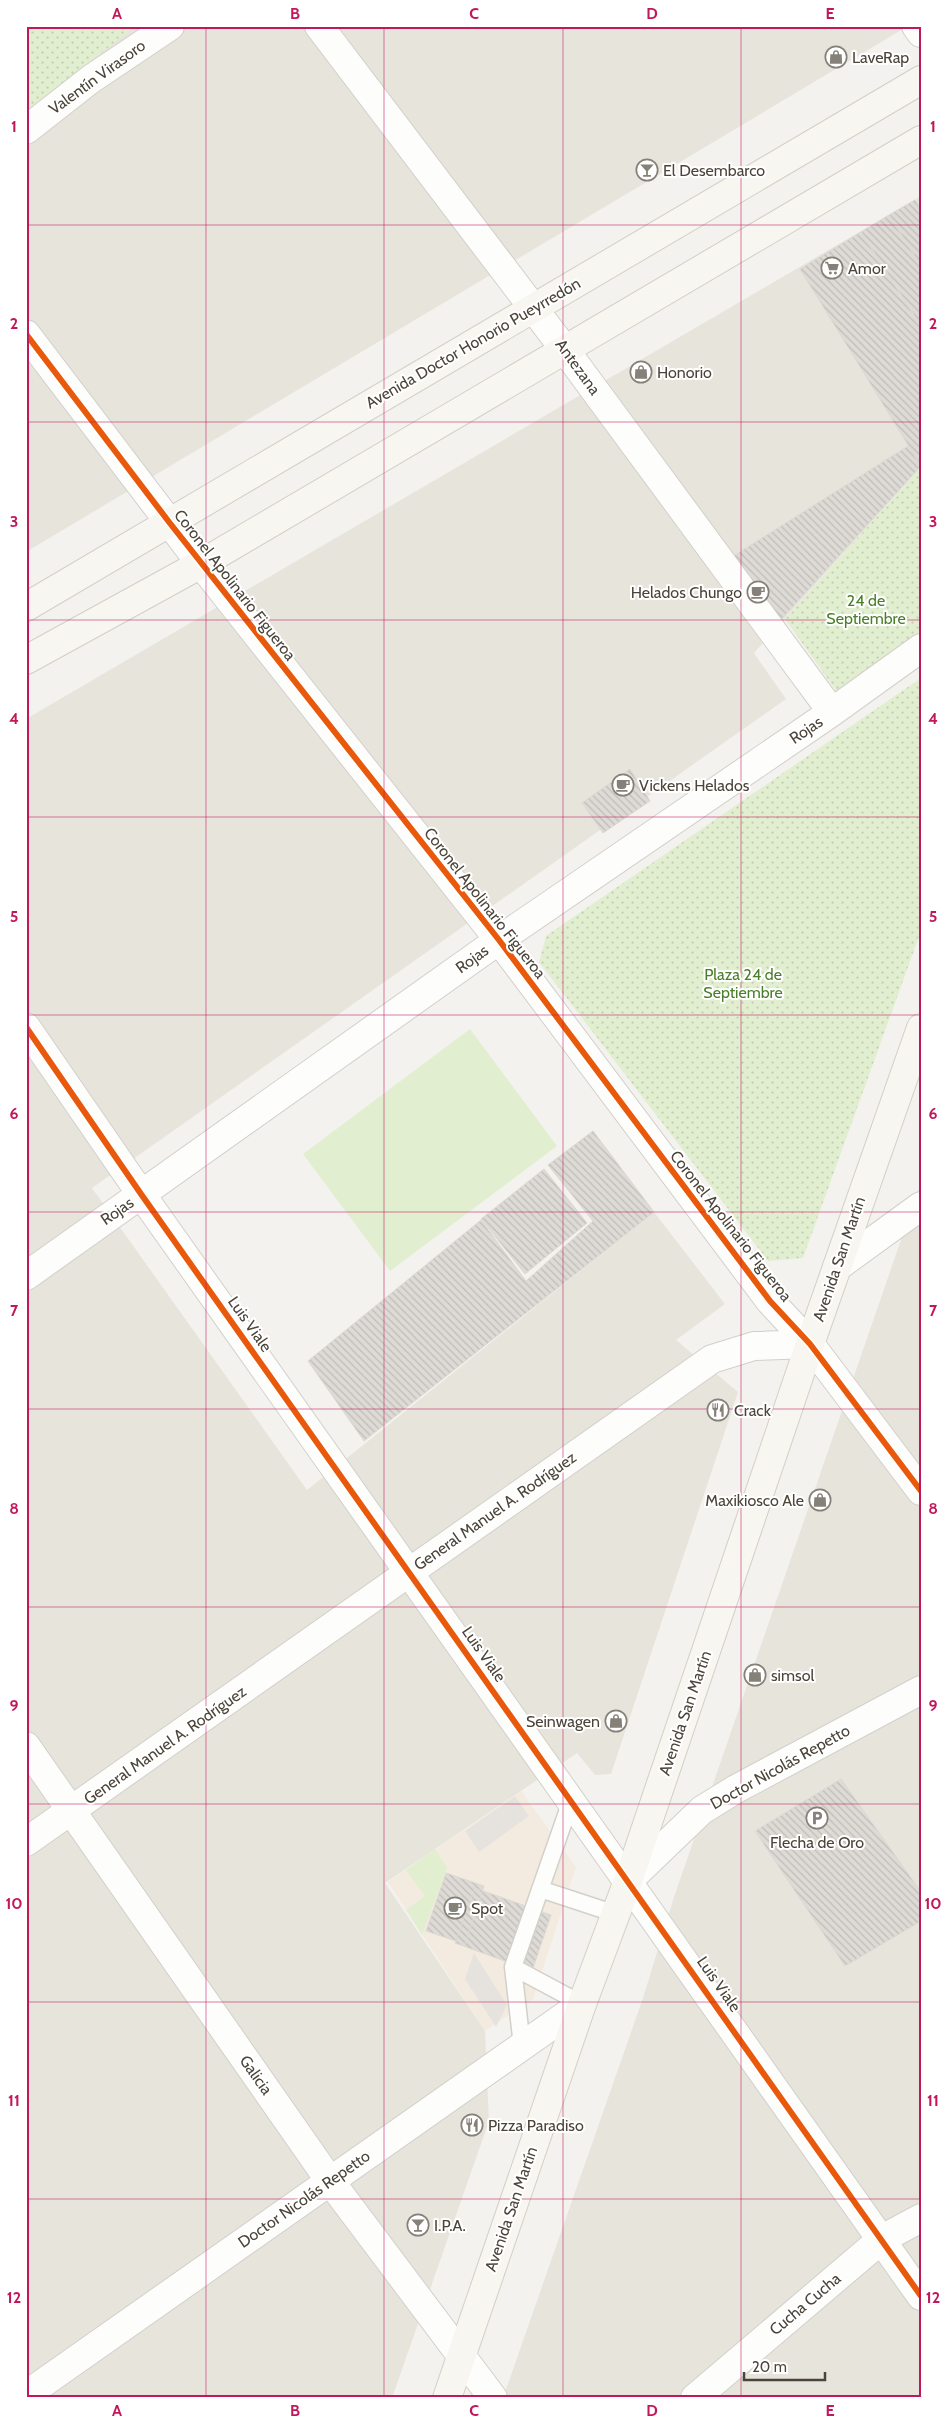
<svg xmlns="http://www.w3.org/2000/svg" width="947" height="2424" font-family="Cabin,sans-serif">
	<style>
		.residential { fill: #e7e4dc }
		.commercial { fill: #f3ebdf }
		.grass { fill: #e1eecf }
		.park { fill: url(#park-dots) }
		.parking { fill: #e6e3df }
		.building { fill: url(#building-back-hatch); stroke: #dcd9d4 }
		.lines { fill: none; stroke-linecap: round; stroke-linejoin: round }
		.service-casing { stroke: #d2d0cb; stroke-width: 19 }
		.minor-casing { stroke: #d2d0cb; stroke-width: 30 }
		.tertiary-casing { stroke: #d2d0cb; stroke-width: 30 }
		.secondary-casing { stroke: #d3cfc5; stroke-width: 30 }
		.service { stroke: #fdfdfc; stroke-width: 16 }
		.minor { stroke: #fdfdfc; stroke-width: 28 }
		.tertiary { stroke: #fdfdfc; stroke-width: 28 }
		.secondary { stroke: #f7f6f1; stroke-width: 28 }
		.cycleway-casing { stroke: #fff; stroke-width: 9 }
		.cycleway { stroke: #e8590c; stroke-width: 6 }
		.grid { fill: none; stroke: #c2185b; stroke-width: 1; stroke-opacity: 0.55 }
		.labels { text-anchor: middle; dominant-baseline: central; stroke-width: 4; stroke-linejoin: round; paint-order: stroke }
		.poi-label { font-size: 16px; fill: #4b4439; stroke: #fff; text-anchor: start }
		.street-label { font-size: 16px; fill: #4b4439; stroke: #fff }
		.park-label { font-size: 16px; fill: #4a7f2a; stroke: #fff }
		.neatline { fill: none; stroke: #c2185b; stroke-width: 2 }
		.grid-label { font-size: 16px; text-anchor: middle; font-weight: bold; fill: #c2185b }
	</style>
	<defs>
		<pattern id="park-dots" width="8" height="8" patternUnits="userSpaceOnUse" patternTransform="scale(1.25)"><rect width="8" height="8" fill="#e1eecf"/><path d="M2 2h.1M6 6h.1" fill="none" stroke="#c3cdb2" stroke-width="1.8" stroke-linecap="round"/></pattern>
		<pattern id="building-back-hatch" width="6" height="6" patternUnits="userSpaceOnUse" patternTransform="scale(1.25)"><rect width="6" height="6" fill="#dedbd6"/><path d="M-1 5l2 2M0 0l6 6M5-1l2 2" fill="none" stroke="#c0bdb8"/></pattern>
	</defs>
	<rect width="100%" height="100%" fill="#f4f2ee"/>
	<path class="residential" d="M 26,26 L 908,26 L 26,552 Z
		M 921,196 L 921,467 L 754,653 L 786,699 L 92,1188 L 307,1490 L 654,1212 L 725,1304 L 676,1340 L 738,1392 L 611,1774 L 595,1775 L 577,1753 L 385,1883 L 485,2031 L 489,2121 L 392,2398 L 26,2398 L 26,719 Z
		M 921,1182 L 921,2398 L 503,2398 L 643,1998 L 674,1897 Z"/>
	<path class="commercial" d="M 521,1791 L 576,1867 L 533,1999 L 485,2031 L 388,1882 Z"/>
	<path class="grass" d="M 470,1029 L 557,1146 L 390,1271 L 303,1154 Z
		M 435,1849 L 447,1868 L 422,1935 L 406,1910 L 425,1896 L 406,1870 Z"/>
	<path class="park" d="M 26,26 L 136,26 L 26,111 Z
		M 921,467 L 921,638 L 837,692 L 785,619 Z
		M 921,678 L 921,931 L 803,1258 L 768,1261 L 539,962 L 546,936 Z"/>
	<path class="parking" d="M 515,1796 L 529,1816 L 479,1852 L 465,1831 Z
		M 474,1953 L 507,2005 L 496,2027 L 465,1979 Z"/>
	<path class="building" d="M 915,200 L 921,209 L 921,266 L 889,215 Z
		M 889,215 L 921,266 L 921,326 L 861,232 Z
		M 861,232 L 921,326 L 921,466 L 800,269 Z
		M 908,446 L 921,466 L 777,624 L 724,562 Z
		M 630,769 L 650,801 L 603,833 L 582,803 Z
		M 593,1131 L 654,1212 L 364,1441 L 308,1361 L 481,1220 L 526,1281 L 593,1221 L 548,1165 Z
		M 544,1169 L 587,1223 L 525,1274 L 481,1219 Z
		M 841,1779 L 921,1892 L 921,1921 L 845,1966 L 755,1831 Z
		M 446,1873 L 484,1886 L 465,1944 L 426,1931 Z
		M 475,1888 L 551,1915 L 532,1971 L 455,1943 Z"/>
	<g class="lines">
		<g class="service-casing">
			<path id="service" d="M 571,1801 L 513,1967 L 582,2004
				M 540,1889 L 616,1914
				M 513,1967 L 522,2046"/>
		</g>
		<g class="minor-casing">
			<path id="minor" d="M 319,26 L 565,350 L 832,712
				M 916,26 L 921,33
				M 26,130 L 91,79 L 170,26
				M 201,564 L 499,940 L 770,1301 L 810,1344 L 921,1491
				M 26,1027 L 141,1194 L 921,2296
				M 837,1267 L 921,1206
				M 26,1276 L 499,940 L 832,712 L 921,648
				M 26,1746 L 330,2181 L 493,2398
				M 26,1842 L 712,1359 L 754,1346 L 810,1344
				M 628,1881 L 702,1810 L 736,1789 L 921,1690
				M 26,2395 L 582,2004
				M 695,2398 L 882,2239 L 921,2218"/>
		</g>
		<g class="tertiary-casing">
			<path id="tertiary" d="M 26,334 L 201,564"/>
		</g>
		<g class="secondary-casing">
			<path id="secondary" d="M 26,607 L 921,80
				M 26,660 L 201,564 L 921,140
				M 447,2398 L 582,2004 L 628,1881 L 810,1344 L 921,1028"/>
		</g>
		<use href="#service" class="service"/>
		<use href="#minor" class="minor"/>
		<use href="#tertiary" class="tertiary"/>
		<use href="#secondary" class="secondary"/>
		<g class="cycleway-casing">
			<path id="cycleway" d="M 26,334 L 169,522 L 499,940 L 770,1301 L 810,1344 L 921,1491
				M 26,1027 L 141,1194 L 921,2296"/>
		</g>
		<use href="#cycleway" class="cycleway"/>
	</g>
	<path class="grid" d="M 206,26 L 206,2398M 384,26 L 384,2398M 563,26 L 563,2398M 741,26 L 741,2398M 26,225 L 921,225M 26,422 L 921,422M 26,620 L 921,620M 26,817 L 921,817M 26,1015 L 921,1015M 26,1212 L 921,1212M 26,1409 L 921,1409M 26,1607 L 921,1607M 26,1804 L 921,1804M 26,2002 L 921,2002M 26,2199 L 921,2199"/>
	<defs>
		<g id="shop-ring" transform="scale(1.125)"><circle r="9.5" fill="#fff" stroke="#868178" stroke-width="1.5"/><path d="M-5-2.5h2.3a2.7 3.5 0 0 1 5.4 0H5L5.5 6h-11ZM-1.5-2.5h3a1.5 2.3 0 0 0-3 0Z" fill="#868178"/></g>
		<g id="bar-ring" transform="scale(1.125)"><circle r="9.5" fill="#fff" stroke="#868178" stroke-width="1.5"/><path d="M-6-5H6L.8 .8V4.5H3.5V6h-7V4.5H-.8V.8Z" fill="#868178"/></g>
		<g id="supermarket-ring" transform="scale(1.125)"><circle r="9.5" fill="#fff" stroke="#868178" stroke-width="1.5"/><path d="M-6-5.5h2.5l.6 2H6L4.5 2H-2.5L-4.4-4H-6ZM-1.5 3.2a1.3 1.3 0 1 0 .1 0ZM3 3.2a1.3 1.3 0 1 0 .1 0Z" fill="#868178"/></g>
		<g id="cafe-ring" transform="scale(1.125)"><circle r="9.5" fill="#fff" stroke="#868178" stroke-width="1.5"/><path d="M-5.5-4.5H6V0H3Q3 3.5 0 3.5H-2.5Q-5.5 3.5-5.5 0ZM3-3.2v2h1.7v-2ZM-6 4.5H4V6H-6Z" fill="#868178"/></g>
		<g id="restaurant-ring" transform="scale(1.125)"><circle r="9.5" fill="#fff" stroke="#868178" stroke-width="1.5"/><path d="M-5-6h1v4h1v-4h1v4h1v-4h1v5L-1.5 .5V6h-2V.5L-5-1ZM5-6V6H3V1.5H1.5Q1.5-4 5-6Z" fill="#868178"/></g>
		<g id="parking-ring" transform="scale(1.125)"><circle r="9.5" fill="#fff" stroke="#868178" stroke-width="1.5"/><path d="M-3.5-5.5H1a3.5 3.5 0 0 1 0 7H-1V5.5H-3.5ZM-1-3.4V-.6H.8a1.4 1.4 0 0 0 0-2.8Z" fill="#868178"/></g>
	</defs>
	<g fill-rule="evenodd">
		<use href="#shop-ring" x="836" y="57"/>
		<use href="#bar-ring" x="647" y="170"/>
		<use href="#supermarket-ring" x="832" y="268"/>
		<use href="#shop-ring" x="641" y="372"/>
		<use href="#cafe-ring" x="758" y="592"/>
		<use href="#cafe-ring" x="623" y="785"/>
		<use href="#restaurant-ring" x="718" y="1410"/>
		<use href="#shop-ring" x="820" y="1500"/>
		<use href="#shop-ring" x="755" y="1675"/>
		<use href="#shop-ring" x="616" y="1721"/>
		<use href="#parking-ring" x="817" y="1818"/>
		<use href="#cafe-ring" x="455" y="1908"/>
		<use href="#restaurant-ring" x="472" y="2125"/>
		<use href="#bar-ring" x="418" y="2225"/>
	</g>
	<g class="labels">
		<g class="poi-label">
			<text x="852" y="57">LaveRap</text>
			<text x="663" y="170">El Desembarco</text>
			<text x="848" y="268">Amor</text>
			<text x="657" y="372">Honorio</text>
			<text x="742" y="592" text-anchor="end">Helados Chungo</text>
			<text x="639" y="785">Vickens Helados</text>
			<text x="734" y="1410">Crack</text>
			<text x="804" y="1500" text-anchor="end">Maxikiosco Ale</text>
			<text x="771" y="1675">simsol</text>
			<text x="600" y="1721" text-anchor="end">Seinwagen</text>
			<text x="817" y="1842" text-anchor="middle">Flecha de Oro</text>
			<text x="471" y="1908">Spot</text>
			<text x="488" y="2125">Pizza Paradiso</text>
			<text x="434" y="2225">I.P.A.</text>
		</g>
		<g class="street-label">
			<text transform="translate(97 77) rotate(-36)">Valentín Virasoro</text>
			<text transform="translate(473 343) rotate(-30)">Avenida Doctor Honorio Pueyrredón</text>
			<text transform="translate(578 367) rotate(54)">Antezana</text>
			<text transform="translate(235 585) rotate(52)">Coronel Apolinario Figueroa</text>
			<text transform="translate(806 730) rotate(-34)">Rojas</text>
			<text transform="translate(485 903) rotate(52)">Coronel Apolinario Figueroa</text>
			<text transform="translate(472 959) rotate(-36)">Rojas</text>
			<text transform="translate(117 1211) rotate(-35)">Rojas</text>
			<text transform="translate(731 1226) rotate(52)">Coronel Apolinario Figueroa</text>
			<text transform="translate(839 1259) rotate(-71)">Avenida San Martín</text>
			<text transform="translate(250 1324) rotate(55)">Luis Viale</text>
			<text transform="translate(495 1511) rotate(-35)">General Manuel A. Rodríguez</text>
			<text transform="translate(484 1654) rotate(55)">Luis Viale</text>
			<text transform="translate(685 1713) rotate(-71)">Avenida San Martín</text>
			<text transform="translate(165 1745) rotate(-35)">General Manuel A. Rodríguez</text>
			<text transform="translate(780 1767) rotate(-29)">Doctor Nicolás Repetto</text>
			<text transform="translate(719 1984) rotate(55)">Luis Viale</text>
			<text transform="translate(256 2075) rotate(55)">Galicia</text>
			<text transform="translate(304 2199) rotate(-35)">Doctor Nicolás Repetto</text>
			<text transform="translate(511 2209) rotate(-71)">Avenida San Martín</text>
			<text transform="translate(805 2304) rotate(-40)">Cucha Cucha</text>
		</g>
		<g class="park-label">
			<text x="866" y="600">24 de<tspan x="866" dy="18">Septiembre</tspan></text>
			<text x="743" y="974">Plaza 24 de<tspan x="743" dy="18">Septiembre</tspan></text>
		</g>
	</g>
	<rect width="947" height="2424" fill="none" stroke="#ffffff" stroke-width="55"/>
	<path d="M744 2372v8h81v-8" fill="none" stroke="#4b4439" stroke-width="2.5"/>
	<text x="752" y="2372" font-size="15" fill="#4b4439" stroke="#ffffff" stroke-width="4" paint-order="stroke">20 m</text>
	<rect x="28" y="28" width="892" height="2368" class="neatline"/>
	<g class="grid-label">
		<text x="117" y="19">A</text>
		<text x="295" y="19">B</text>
		<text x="474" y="19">C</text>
		<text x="652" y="19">D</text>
		<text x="830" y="19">E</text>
		<text x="14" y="132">1</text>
		<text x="933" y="132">1</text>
		<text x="14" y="329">2</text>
		<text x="933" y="329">2</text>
		<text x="14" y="527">3</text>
		<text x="933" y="527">3</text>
		<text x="14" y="724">4</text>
		<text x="933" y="724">4</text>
		<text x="14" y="922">5</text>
		<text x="933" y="922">5</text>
		<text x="14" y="1119">6</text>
		<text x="933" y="1119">6</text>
		<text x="14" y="1316">7</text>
		<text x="933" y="1316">7</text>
		<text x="14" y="1514">8</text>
		<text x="933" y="1514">8</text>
		<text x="14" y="1711">9</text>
		<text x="933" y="1711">9</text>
		<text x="14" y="1909">10</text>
		<text x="933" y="1909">10</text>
		<text x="14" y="2106">11</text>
		<text x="933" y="2106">11</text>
		<text x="14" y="2303">12</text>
		<text x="933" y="2303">12</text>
		<text x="117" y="2416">A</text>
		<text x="295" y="2416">B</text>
		<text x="474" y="2416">C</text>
		<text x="652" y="2416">D</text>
		<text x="830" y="2416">E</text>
	</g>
</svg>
